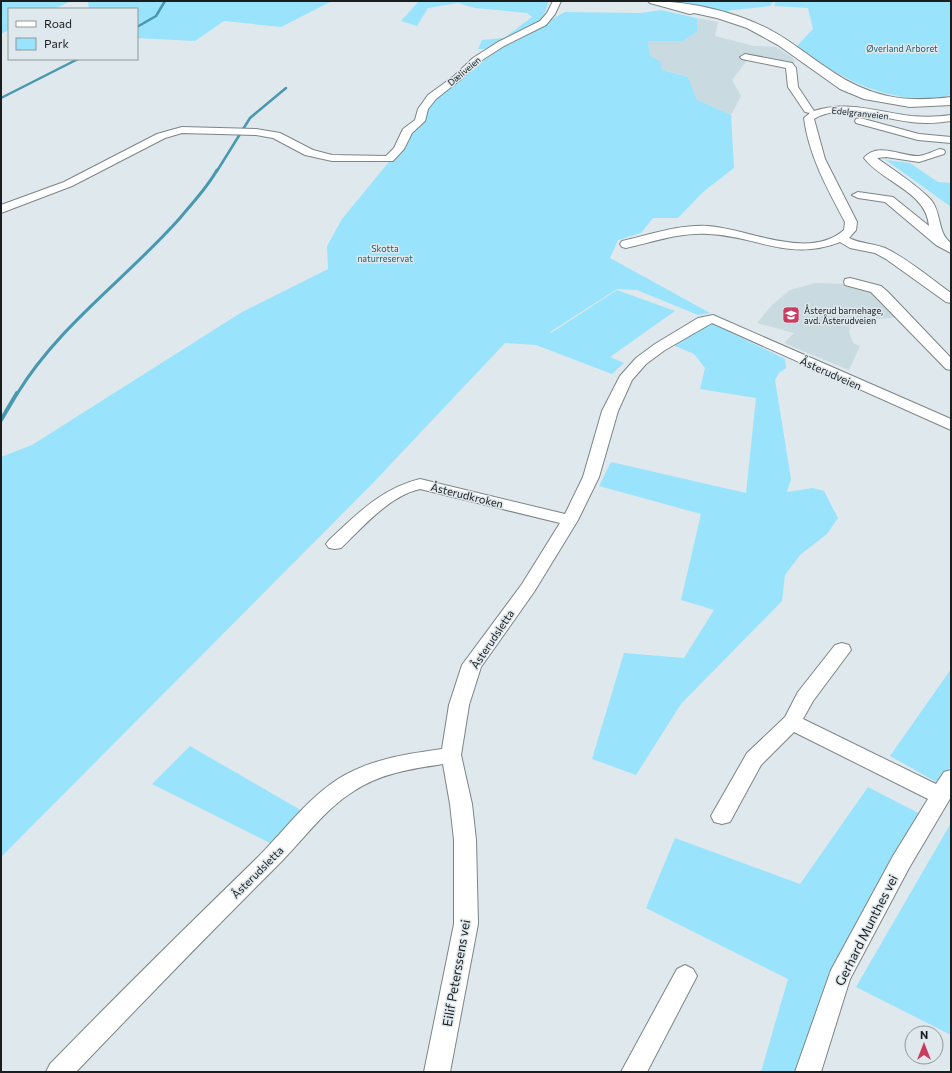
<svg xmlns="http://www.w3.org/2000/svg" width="952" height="1073" font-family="Commissioner,sans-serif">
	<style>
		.built { fill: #c9dbe1 }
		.green { fill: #99e4fc }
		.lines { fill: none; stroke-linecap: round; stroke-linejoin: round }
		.stream-far2 { stroke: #4898b0; stroke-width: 2.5 }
		.stream-far1 { stroke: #4898b0; stroke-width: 3 }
		.stream { stroke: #4898b0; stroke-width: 4 }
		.street-casing { stroke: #7c8587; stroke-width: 2 }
		.primary-casing { stroke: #7c8587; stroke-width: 2 }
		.street { fill: #fff; fill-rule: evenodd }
		.primary { fill: #fff; fill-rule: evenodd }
		.labels { text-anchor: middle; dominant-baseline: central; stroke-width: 3; stroke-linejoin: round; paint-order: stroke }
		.far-park-label { font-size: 9px; fill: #1b5c6e; stroke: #dfe8ec }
		.far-street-label { font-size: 9px; fill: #1a1e1f; stroke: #dfe8ec }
		.far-poi-label { font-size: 9px; fill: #1a1e1f; stroke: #dfe8ec; text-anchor: start }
		.street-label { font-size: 11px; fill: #1a1e1f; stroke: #dfe8ec }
		.near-street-label { font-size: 13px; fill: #1a1e1f; stroke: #dfe8ec }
	</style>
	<rect width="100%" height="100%" fill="#dfe8ec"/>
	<path class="built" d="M 697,18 L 718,22 L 715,36 L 754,46 L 776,47 L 793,58 L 795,64 L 748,59 L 732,80 L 741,96 L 731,115 L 696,100 L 688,77 L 662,70 L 650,57 L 648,41 L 683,41 L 697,32 Z
		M 815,283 L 853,284 L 873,291 L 900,317 L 858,321 L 851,324 L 849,332 L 853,343 L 860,346 L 849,370 L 784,343 L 794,333 L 757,323 L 773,304 L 790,290 Z"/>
	<path class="green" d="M 1,1 L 71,1 L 54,9 L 9,9 L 9,30 L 1,34 Z
		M 88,1 L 332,1 L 281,27 L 224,21 L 195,41 L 137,38 L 137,9 L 89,9 Z
		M 419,1 L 549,1 L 545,13 L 538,23 L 491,49 L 478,49 L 482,40 L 504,38 L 532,17 L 527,13 L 475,8 L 458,3 L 428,8 L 417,26 L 401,21 Z
		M 667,1 L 774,1 L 770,6 L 717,12 Z
		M 776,1 L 951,1 L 951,95 C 922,103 888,96 861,85 C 850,81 841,74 831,70 L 844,80 L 797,46 L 813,29 L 808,8 L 774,6 Z
		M 661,10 L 697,18 L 697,32 L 683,41 L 648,41 L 650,56 L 660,61 L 662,70 L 688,77 L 697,100 L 731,115 L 734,168 L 703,192 L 678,218 L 653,218 L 641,233 L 618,240 L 610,258 L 710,313 L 698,315 L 637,290 L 617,289 L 550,332 L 551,333 L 617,290 L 675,311 L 610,357 L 624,363 L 612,374 L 536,345 L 505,343 L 372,484 L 1,857 L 1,457 L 32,445 L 242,312 L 328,269 L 327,246 L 342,219 L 425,118 L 431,104 L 439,92 L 510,42 L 565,12 L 641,13 Z
		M 886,160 L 910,163 L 938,182 L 951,183 L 951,207 Z
		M 711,323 L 785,359 L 786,368 L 779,373 L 775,380 L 791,479 L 787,492 L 813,488 L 824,491 L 838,518 L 827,534 L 800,555 L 785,575 L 782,601 L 681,704 L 636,775 L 592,759 L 624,653 L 684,658 L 714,610 L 681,600 L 701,514 L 599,486 L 611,462 L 746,493 L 756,398 L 700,389 L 705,368 L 694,354 L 673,345 Z
		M 951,669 L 951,765 L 940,784 L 890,756 Z
		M 190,746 L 304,812 L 272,844 L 152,784 Z
		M 868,787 L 926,817 L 803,1072 L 761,1072 L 788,979 L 646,908 L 675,838 L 800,884 Z
		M 951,823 L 951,1035 L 856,987 Z"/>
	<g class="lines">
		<path class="stream-far2" d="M 137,27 L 156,16 L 165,1
			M 1,98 L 78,59
			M 217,171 L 250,118 L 286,88"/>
		<path class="stream-far1" d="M 17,394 C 59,325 127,278 180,218 C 193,202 207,188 217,170"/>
		<path class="stream" d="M 1,420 L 17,393"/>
		<g class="street-casing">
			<path id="street" d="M 553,1 L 561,1 L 555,14 L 546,25 L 504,46 L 479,62 L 460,80 L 436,99 L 428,109 L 425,121 L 412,133 L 404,149 L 393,161 L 332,161 L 305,155 L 273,138 L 256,135 L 182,133 L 165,138 L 72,186 L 1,213 L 1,205 L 64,182 L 157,134 L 182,127 L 256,129 L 280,133 L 313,150 L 332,155 L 386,156 L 394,148 L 403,129 L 415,120 L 418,109 L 428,95 L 454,76 L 473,58 L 498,42 L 540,21 L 547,13 Z
				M 745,54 L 792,63 L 796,68 L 798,87 L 814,111 C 846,100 879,112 911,116 C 924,117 938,117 951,115 L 951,121 C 938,123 924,124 911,122 C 881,119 842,102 814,119 L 825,159 L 857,222 L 856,230 L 849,238 C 861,244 873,243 885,248 C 908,259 930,278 951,293 L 951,303 L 946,302 L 886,259 L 875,253 L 850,248 L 840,242 C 789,262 757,236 708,234 C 680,232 653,242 626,248 L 622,247 L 620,244 L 622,241 C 649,235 680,224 708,226 C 749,229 809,261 844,230 L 845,222 C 827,188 809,156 804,118 L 810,113 L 805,112 L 788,87 L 786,68 L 742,59 L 740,57 Z
				M 860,118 L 919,134 L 951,137 L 951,143 L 918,140 L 856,123 L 855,121 L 856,119 Z
				M 940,149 L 944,150 L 945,152 L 944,154 L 919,162 L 886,157 L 877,158 C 892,169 920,187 931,200 C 942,213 937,233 951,243 L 951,253 L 936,245 L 885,202 L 858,198 L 852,195 L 858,192 L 893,197 L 929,226 C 926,191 883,183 864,158 C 877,141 903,157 919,156 C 927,155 933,151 940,149 Z
				M 850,278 L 881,286 L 888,292 L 951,358 L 951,370 L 946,369 L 871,292 L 845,285 L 844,282 L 845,279 Z
				M 713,315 L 951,419 L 951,430 L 712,323 L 665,350 L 646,364 L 632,380 L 618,411 L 599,477 L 578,520 L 534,592 L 481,667 L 469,705 L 461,755 L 472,804 L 476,840 L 478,924 L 450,1072 L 424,1072 L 454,924 L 454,840 L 450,804 L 443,764 C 411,769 381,773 354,791 C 323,810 302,842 276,867 C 209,934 142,1003 76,1072 L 46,1072 L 50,1064 C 118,994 188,925 258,857 C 284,831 307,799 338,779 C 370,759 406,754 442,749 L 449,705 L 462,665 L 522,584 L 560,523 L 420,489 C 389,496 364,526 341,548 L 335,549 L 329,548 L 326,544 L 329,540 C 357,514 382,488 420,479 L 565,514 L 583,477 L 602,411 L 620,376 L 636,358 L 655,344 L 698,318 Z
				M 842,643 L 849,645 L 851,650 L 813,701 L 803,719 L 936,784 L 944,772 L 951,770 L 951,797 L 909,868 L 850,979 L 821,1072 L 795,1072 L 831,970 L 893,856 L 928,799 L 794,732 L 761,765 L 730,822 L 722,824 L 714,822 L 711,816 L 747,753 L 785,717 L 798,692 L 835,645 Z
				M 685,965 L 693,969 L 697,976 L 647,1072 L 621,1072 L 677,969 Z"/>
		</g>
		<g class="primary-casing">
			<path id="primary" d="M 648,1 C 690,1 738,12 774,32 C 794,43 811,58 830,70 C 869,97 904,103 951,97 L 951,105 L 910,107 L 864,99 L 840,89 L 778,45 L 747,28 L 717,18 L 694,13 L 690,14 L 650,3 Z"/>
		</g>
		<use href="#street" class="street"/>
		<use href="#primary" class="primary"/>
	</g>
	<defs>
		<g id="school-square" transform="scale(0.9)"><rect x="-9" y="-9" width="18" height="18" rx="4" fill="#cb3b60" stroke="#dfe8ec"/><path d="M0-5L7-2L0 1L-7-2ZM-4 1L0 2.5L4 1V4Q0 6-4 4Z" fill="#fff"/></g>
	</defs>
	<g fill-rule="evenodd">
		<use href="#school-square" x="791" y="315"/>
	</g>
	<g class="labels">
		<g class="far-park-label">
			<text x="902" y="48">Øverland Arboret</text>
			<text x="385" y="248">Skotta<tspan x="385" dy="10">naturreservat</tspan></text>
		</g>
		<g class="far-street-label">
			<text transform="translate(464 71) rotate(-40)">Dæliveien</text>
			<text transform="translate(860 113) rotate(6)">Edelgranveien</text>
		</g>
		<g class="far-poi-label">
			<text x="804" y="310">Åsterud barnehage,<tspan x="804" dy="10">avd. Åsterudveien</tspan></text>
		</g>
		<g class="street-label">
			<text transform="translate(831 373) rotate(24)">Åsterudveien</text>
			<text transform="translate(467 495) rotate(14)">Åsterudkroken</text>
			<text transform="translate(492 639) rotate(-56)">Åsterudsletta</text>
			<text transform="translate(257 872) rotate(-45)">Åsterudsletta</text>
		</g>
		<g class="near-street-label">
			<text transform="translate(866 930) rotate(-63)">Gerhard Munthes vei</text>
			<text transform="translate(456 973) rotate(-80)">Eilif Peterssens vei</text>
		</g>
	</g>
	<rect width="952" height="1073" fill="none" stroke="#1a1e1f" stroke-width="4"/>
	<rect x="8" y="8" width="130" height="52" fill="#dfe8ec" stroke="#90979a"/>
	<rect x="16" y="21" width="20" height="6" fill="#ffffff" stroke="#90979a"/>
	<text x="44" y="28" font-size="12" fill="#1a1e1f">Road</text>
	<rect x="16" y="38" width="20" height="12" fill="#99e4fc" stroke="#90979a"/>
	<text x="44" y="48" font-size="12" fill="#1a1e1f">Park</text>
	<g transform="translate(924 1045)"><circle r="19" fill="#dfe8ec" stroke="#90979a"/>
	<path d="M0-3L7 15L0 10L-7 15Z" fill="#cb3b60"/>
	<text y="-6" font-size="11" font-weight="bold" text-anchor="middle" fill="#1a1e1f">N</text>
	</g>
</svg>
